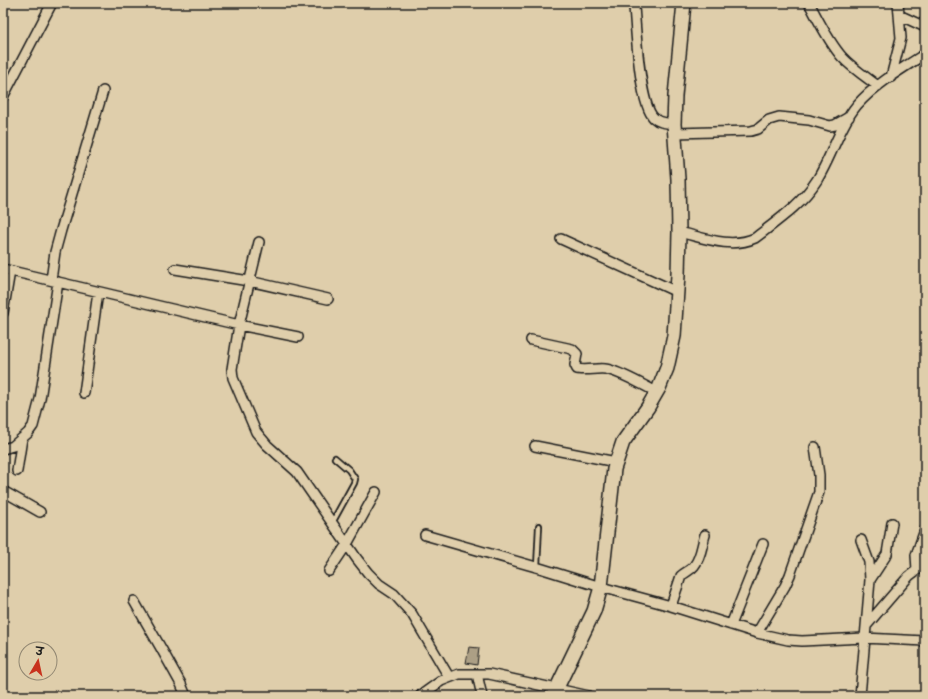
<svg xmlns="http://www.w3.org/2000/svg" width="928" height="699" font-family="'Indie Flower','Playpen Sans Deva',sans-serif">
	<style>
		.building { fill: #ac9f85; stroke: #1c1c1c }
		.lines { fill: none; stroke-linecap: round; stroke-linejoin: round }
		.lane-casing { stroke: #1c1c1c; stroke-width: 8 }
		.street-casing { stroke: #1c1c1c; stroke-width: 12 }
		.secondary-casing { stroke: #1c1c1c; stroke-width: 16 }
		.lane { stroke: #dfceab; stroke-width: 4.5 }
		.street { stroke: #dfceab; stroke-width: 9 }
		.secondary { stroke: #dfceab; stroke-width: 13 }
	</style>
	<rect width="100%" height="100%" fill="#dfceab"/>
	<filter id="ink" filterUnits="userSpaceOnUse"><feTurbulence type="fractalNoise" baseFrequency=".025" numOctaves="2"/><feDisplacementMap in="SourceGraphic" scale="8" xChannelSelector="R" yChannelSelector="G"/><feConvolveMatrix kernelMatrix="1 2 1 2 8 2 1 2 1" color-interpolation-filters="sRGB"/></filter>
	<g filter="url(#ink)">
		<path class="building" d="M 469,647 L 479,648 L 477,665 L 466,663 Z"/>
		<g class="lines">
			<g class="lane-casing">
				<path id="lane" d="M 332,523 L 354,483 L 355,479 L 349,470 L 335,458
					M 537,567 L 539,526"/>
			</g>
			<g class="street-casing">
				<path id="street" d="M 809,3 C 819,21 828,41 842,57 C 852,68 866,77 878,86
					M 634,7 C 636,28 639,104 654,118 C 659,123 667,123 674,124
					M 899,15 L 925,27
					M 891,77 L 901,38 L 898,3
					M 3,97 L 52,3
					M 675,133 L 751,131 L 758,129 L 769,120 L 779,117 L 809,120 L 830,126 L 835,125 L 849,117
					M 679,232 C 704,238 731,249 755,238 C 777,221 802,204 817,180 C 832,156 839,127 857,105 C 874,85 903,68 925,54
					M 561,239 L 677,292
					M 259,242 L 239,325 L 232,369 L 233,378 L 256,432 L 267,445 L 297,472 L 357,559 L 368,573 L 379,584 L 394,594 L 412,614 L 449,677
					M 3,269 L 239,325 L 298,337
					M 175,269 L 249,281 L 328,299
					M 51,280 L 55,252 L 61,230 L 103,91
					M 3,313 L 10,271
					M 531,340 L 572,349 L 577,354 L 575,365 L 577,369 C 587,371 596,368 605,369 C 620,371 642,385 657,392
					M 84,393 L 98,292
					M 535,446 L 616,462
					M 3,449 L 13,446 L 28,433 L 33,426 L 40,399 L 58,282
					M 17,471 L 22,438
					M 3,491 L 40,512
					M 425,535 L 543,569 L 601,587 L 671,606 L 757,633 L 788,640 L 802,641 L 864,638 L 925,641
					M 917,570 L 916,555 L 925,530
					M 329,571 L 347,544 L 376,492
					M 870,580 L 887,554 L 892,523
					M 134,601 L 162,650 L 181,684 L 186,696
					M 671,606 L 681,576 C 685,572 690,571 694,566 C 701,558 702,544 705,535
					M 731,625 L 763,544
					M 866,626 L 909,576 L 917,570 L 925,566
					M 757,633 L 785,586 L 790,575 L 819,492 L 819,475 L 815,447
					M 477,674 L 482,696
					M 420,696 L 441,681 L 459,674 L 489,674 L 589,696
					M 860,696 L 870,580 L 869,562 L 861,540"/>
			</g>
			<g class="secondary-casing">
				<path id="secondary" d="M 553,696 L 594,611 L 601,587 L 614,469 L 623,442 L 648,407 L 659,388 L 667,368 L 674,336 L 678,275 L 679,232 L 678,179 L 674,124 L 675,96 L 684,3"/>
			</g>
			<use href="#lane" class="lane"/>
			<use href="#street" class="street"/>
			<use href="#secondary" class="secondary"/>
		</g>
	</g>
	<rect width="928" height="699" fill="none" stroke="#dfceab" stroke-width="16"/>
	<rect x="8" y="8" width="912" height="683" fill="none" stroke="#1c1c1c" stroke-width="1.5" filter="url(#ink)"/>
	<g transform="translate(38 661) rotate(9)"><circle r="19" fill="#dfceab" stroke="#918772"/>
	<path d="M0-3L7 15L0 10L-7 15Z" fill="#c8321e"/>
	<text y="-6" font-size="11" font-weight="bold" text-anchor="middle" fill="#1c1c1c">उ</text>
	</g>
</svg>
